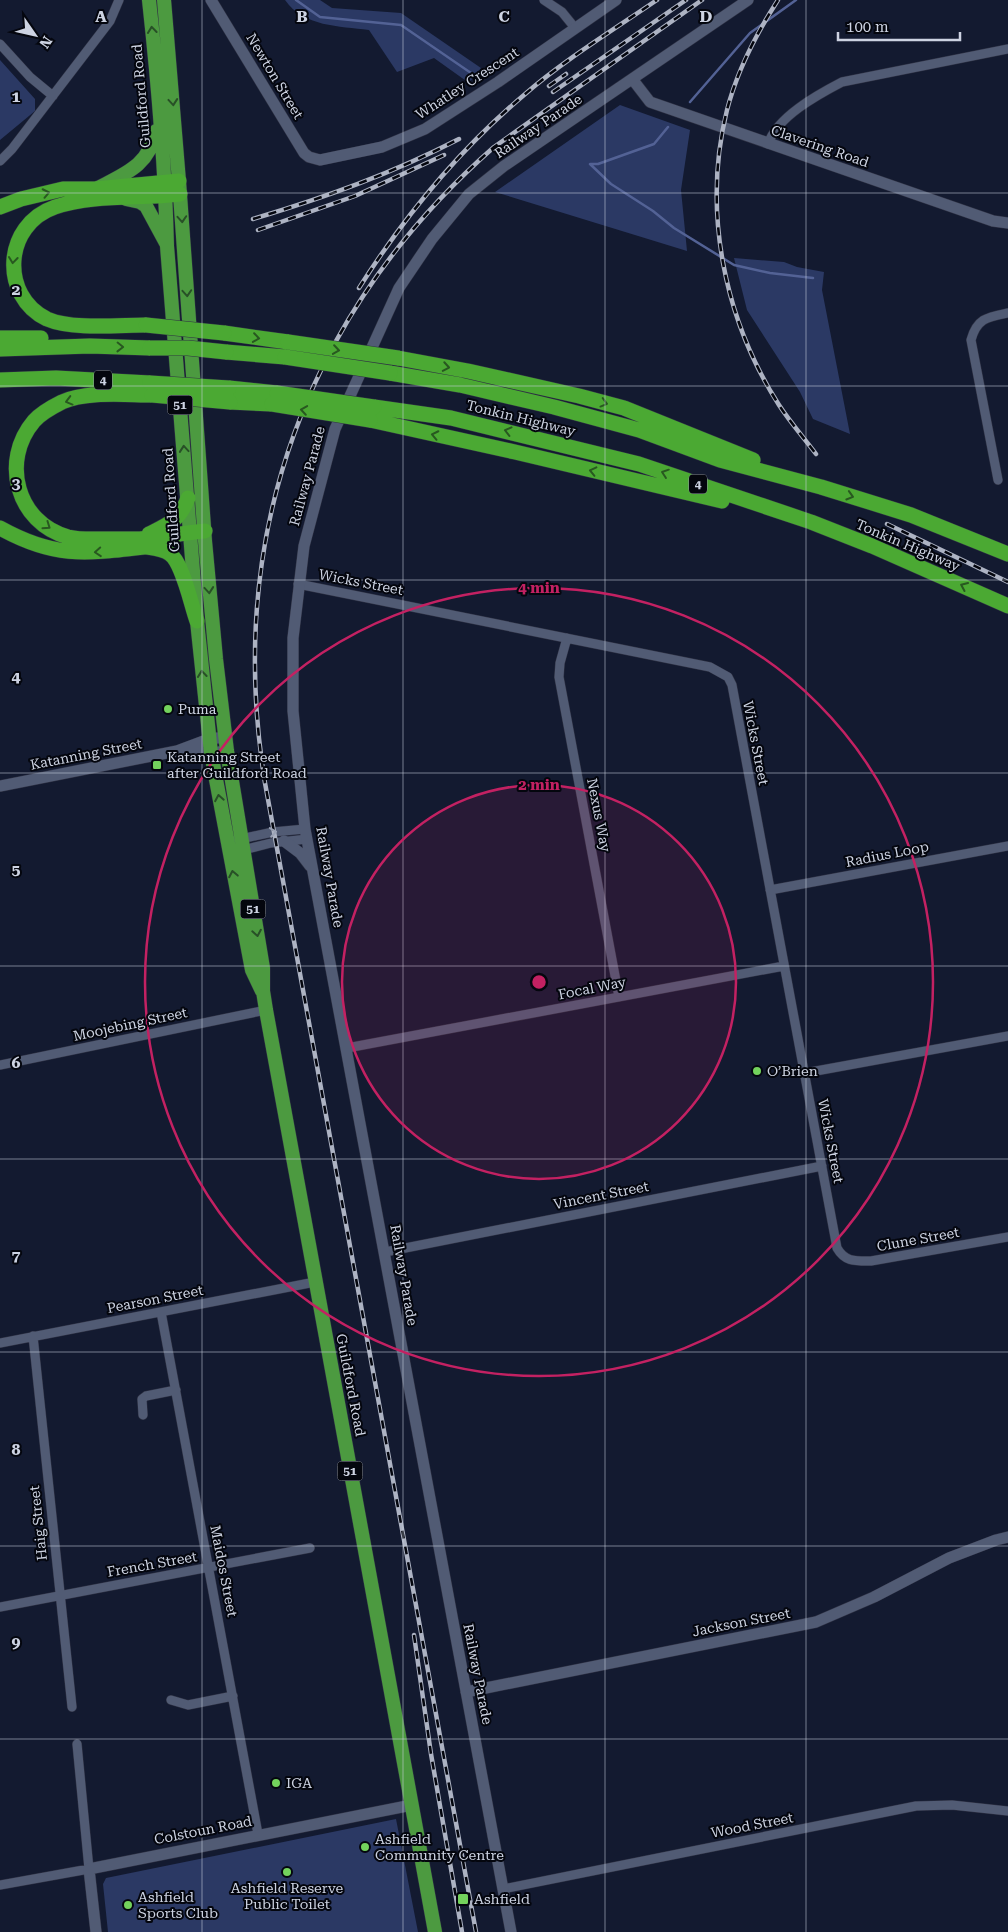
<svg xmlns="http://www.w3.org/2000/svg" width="1008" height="1932" font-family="'Roboto Serif',serif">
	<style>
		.green { fill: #2b3964 }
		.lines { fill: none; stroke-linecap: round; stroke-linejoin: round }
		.stream { stroke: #536295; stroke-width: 2.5 }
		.minor-casing { stroke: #2f3244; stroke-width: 10 }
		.tertiary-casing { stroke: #2f3244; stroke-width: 12 }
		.trunk-casing { stroke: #2f3244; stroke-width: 15 }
		.motorway-casing { stroke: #2f3244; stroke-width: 16 }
		.minor { stroke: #515b74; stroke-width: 9 }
		.tertiary { stroke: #515b74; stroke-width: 11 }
		.trunk { stroke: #4c9a40; stroke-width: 14 }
		.motorway { stroke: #4ba933; stroke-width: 15 }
		.rail-casing { stroke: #adb3c3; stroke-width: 4.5 }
		.rail { stroke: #04060e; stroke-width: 2.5; stroke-dasharray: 8; stroke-linecap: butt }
		.motorway-bridge-casing { stroke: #2f3244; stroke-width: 16; stroke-linecap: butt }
		.motorway-bridge { stroke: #4ba933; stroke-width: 15 }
		.oneway { stroke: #285027 }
		.oneway2 { stroke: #285820 }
		.oneway3 { stroke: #9ba3b6 }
		.grid { fill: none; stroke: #cdd3e2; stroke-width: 1; stroke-opacity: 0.55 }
		.ring { fill: none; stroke: #c32162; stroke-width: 2.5 }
		.poi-dot { fill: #73d25c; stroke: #04060e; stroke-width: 2 }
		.labels { text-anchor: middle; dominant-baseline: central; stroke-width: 4; stroke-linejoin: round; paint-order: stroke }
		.shield { fill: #04060e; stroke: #9196a2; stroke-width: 1 }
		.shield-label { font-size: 12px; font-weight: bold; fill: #cdd3e2 }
		.street-label { font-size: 14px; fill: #cdd3e2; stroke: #04060e }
		.poi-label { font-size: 14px; fill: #cdd3e2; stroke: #04060e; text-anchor: start }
		.grid-label { font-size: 16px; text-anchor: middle; font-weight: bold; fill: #cdd3e2; stroke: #04060e; stroke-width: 4; stroke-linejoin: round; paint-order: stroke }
		.centre { fill: #c32162; stroke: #04060e; stroke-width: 2.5 }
		.ring-label { font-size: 15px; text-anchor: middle; font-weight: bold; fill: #c32162; stroke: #04060e; stroke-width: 4; stroke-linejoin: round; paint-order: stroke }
	</style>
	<rect width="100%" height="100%" fill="#131a30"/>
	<path class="green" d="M 285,0 L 320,0 L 332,8 L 401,13 L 481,68 L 469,83 L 434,58 L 397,72 L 369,30 C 339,26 304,27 285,0 Z
		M 0,60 L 35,99 L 35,111 L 0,140 Z
		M 620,105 L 690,130 L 681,190 L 687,251 L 495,192 Z
		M 734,258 L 784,262 L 797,267 L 824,272 L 822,290 L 850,434 L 813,419 L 800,392 L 747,310 Z
		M 396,1819 L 418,1932 L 108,1932 L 103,1884 L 106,1878 Z"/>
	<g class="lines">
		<path class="stream" d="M 296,0 L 320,17 L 401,25 L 471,73
			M 690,102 L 750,33 L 796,0
			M 590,164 L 611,184 L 653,211 L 674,228 L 734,265 L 770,273 L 813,278
			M 591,164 L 598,164 L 654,144 L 668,127"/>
		<g class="minor-casing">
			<path id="minor" d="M 544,0 L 562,12 L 575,28
				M 0,44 L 30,77 L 53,96
				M 768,144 C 777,117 817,95 842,82 L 1008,49
				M 0,161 L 12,149 L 110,21 L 119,0
				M 998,480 L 971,340 C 977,318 988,317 1008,313
				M 298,584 L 710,667 L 728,677 L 732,685 L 837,1248 C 845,1262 855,1261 871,1261 L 1008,1237
				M 567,638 L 560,663 L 559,677 L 619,997
				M 236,840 L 273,832 L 305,829
				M 239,851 L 271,843 L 307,839
				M 770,890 L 1008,846
				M 347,1048 L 784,966
				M 0,1065 L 266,1010
				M 805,1073 L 1008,1036
				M 385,1252 L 822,1166
				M 161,1312 L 258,1834
				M 33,1336 L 72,1707
				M 0,1343 L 315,1282
				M 143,1415 L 142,1399 L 146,1396 L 176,1390
				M 0,1607 L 310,1548
				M 171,1700 L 188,1705 L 233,1696
				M 0,1885 L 89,1869 L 77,1744
				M 503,1889 L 916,1806 L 952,1805 L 1008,1811"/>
		</g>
		<g class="tertiary-casing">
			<path id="tertiary" d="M 211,0 L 304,153 L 309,157 L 320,160 L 382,147 L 425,129 L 498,82 L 616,0
				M 633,80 L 650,102 L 993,221 L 1008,223
				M 182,752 L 211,753 L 227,751
				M 0,786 L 177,751 L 209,739 L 226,737
				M 284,841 L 300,853 L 310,866
				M 466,1692 L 816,1622 L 874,1597 L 949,1558 L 996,1540 L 1008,1537
				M 96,1932 L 89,1869 L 412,1805
				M 511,1932 L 305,829 L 293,711 L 293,638 L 304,546 L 335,429 L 399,288 L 432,239 L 469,194 L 504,166 L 748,0"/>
		</g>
		<g class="trunk-casing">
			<path id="trunk" d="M 149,0 C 158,82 165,164 167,246 L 197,621 L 211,753 L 252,970 L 262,991
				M 164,0 L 179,181 L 205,541 L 216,659 L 227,751 L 263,968 L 263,991 L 266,1010 L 435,1932
				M 98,188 C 127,173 149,165 156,131
				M 126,199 L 140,202 L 146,206 L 166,243"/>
		</g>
		<g class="motorway-casing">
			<path id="motorway" d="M 0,207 L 21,199 L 63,189 L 95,189 L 179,181
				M 146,325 C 119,325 72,330 47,319 C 0,296 3,225 55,207 C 94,194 140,199 180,194
				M 224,333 L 288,342
				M 0,338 L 41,338
				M 0,349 L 90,346 L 150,348
				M 226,352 L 285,357
				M 398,358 L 468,371 L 579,396 L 624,408 L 753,460
				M 390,373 L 460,385 L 554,407 L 639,430 L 720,460 L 821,487 L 911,515 L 1008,554
				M 0,380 L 56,378 L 150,383
				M 229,388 L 277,393
				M 152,395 C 126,395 86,391 62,402 C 52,407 41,413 34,421 C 0,461 17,523 68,537 C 80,540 94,539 106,539 C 118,539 129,539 140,539 C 162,537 183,533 205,531
				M 230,402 L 272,404
				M 374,407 L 451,418 L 639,464 L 811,522 L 872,546 L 1008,606
				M 370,420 L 515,452 L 722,501
				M 0,528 C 54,558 84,554 144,547
				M 149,534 C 169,524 180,520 188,498
				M 147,547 C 154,548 164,549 170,554 C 183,563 191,605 197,621"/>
		</g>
		<use href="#minor" class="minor"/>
		<use href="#tertiary" class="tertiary"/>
		<use href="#trunk" class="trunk"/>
		<use href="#motorway" class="motorway"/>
		<g class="rail-casing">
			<path id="rail" d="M 778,0 C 756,34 737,71 727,110 C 702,210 724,319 779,405 C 790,422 804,438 816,454
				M 549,86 L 566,74
				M 553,92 L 686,0
				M 253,219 C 326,197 391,174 459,139
				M 258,230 L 355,196 L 444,155
				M 359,288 C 404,217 460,149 524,95 C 563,61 613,30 657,0
				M 887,524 L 1008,582
				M 414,1635 L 431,1754 L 462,1932
				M 476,1932 L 265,783 C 225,536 306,312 494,147 L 702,0"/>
		</g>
		<use href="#rail" class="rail"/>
		<g class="motorway-bridge-casing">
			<path id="motorway-bridge" d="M 146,325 L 224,333
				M 288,342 L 398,358
				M 150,348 L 188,348 L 226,352
				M 285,357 L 390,373
				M 150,383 L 229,388
				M 277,393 L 374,407
				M 152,395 L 230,402
				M 272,404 L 370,420"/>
		</g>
		<use href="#motorway-bridge" class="motorway-bridge"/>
	</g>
	<defs><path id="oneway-chevron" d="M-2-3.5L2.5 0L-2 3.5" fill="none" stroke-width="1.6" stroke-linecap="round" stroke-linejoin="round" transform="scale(1.25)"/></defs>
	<g class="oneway">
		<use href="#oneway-chevron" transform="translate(152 30) rotate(-96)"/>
		<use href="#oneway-chevron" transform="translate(173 102) rotate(85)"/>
		<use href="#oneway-chevron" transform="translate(182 219) rotate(86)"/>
		<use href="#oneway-chevron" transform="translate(187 293) rotate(86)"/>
		<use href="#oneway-chevron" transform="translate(184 449) rotate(-95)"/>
		<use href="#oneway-chevron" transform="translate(209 590) rotate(85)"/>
		<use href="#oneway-chevron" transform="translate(202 674) rotate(-96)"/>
		<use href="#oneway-chevron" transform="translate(219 798) rotate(-100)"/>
		<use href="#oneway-chevron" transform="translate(233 874) rotate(-101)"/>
		<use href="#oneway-chevron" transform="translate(257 933) rotate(80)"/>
	</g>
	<g class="oneway2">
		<use href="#oneway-chevron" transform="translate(46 193) rotate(-12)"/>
		<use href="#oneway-chevron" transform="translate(13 260) rotate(97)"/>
		<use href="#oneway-chevron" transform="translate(256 338) rotate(8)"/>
		<use href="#oneway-chevron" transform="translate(120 347) rotate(1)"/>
		<use href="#oneway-chevron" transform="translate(336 350) rotate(8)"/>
		<use href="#oneway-chevron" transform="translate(446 367) rotate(10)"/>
		<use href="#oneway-chevron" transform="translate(69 401) rotate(165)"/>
		<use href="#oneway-chevron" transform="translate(604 403) rotate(15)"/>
		<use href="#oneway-chevron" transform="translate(304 410) rotate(-171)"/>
		<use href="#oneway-chevron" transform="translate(508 431) rotate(-166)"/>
		<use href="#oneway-chevron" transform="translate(435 435) rotate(-168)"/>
		<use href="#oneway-chevron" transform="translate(593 471) rotate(-167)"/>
		<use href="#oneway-chevron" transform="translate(665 473) rotate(-161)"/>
		<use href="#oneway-chevron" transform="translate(850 496) rotate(17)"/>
		<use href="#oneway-chevron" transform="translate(47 526) rotate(35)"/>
		<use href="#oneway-chevron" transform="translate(98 552) rotate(176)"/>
		<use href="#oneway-chevron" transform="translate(964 586) rotate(-156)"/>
	</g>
	<use class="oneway3" href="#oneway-chevron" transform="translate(273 832) rotate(-9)"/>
	<path class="grid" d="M 202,0 L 202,1932M 403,0 L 403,1932M 605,0 L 605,1932M 806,0 L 806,1932M 0,193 L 1008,193M 0,386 L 1008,386M 0,580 L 1008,580M 0,773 L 1008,773M 0,966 L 1008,966M 0,1159 L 1008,1159M 0,1352 L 1008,1352M 0,1546 L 1008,1546M 0,1739 L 1008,1739"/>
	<circle cx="539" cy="982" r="197" fill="#c32162" fill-opacity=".12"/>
	<g class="ring">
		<circle cx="539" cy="982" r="197"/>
		<circle cx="539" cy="982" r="394"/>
	</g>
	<g class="poi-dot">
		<circle cx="168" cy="709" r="5"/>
		<rect x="152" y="760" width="10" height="10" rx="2.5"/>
		<circle cx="757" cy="1071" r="5"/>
		<circle cx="276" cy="1783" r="5"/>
		<circle cx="365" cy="1847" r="5"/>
		<circle cx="287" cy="1872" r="5"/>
		<rect x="457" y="1893" width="12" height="12" rx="2.5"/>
		<circle cx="128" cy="1905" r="5"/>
	</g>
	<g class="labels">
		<g class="shield">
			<rect x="94" y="370.5" width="18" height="19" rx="4"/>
			<rect x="167.5" y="395.5" width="25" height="19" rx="4"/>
			<rect x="689" y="474.5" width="18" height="19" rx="4"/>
			<rect x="240.5" y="899.5" width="25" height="19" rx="4"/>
			<rect x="337.5" y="1461.5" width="25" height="19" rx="4"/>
		</g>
		<g class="shield-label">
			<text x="103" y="380">4</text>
			<text x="180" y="405">51</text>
			<text x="698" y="484">4</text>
			<text x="253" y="909">51</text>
			<text x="350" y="1471">51</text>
		</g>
		<g class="street-label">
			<text transform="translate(275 76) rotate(59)">Newton Street</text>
			<text transform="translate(467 83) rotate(-33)">Whatley Crescent</text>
			<text transform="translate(141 96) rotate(-95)">Guildford Road</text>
			<text transform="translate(538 126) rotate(-34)">Railway Parade</text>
			<text transform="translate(820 146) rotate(19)">Clavering Road</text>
			<text transform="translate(521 418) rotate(14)">Tonkin Highway</text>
			<text transform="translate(307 476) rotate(-75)">Railway Parade</text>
			<text transform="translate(171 500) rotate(-94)">Guildford Road</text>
			<text transform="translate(908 545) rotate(23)">Tonkin Highway</text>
			<text transform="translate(361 582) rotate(11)">Wicks Street</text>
			<text transform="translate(756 743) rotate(79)">Wicks Street</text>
			<text transform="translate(86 754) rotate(-11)">Katanning Street</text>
			<text transform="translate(599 815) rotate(79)">Nexus Way</text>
			<text transform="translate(887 854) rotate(-11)">Radius Loop</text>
			<text transform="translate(330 877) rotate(80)">Railway Parade</text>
			<text transform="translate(592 988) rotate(-11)">Focal Way</text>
			<text transform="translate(130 1024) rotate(-12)">Moojebing Street</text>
			<text transform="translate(831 1141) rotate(79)">Wicks Street</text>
			<text transform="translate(601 1195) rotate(-11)">Vincent Street</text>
			<text transform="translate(918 1239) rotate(-10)">Clune Street</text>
			<text transform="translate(404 1275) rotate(80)">Railway Parade</text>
			<text transform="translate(155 1299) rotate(-11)">Pearson Street</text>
			<text transform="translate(351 1385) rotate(79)">Guildford Road</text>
			<text transform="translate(38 1523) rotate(-96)">Haig Street</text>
			<text transform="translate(152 1564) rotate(-10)">French Street</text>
			<text transform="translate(224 1571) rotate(79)">Maidos Street</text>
			<text transform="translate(741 1622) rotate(-11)">Jackson Street</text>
			<text transform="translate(478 1674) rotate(79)">Railway Parade</text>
			<text transform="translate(752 1825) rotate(-11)">Wood Street</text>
			<text transform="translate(203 1830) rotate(-11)">Colstoun Road</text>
		</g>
		<g class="poi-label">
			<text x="178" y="709">Puma</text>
			<text x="167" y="757">Katanning Street<tspan x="167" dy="16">after Guildford Road</tspan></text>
			<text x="767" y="1071">O’Brien</text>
			<text x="286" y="1783">IGA</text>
			<text x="375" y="1839">Ashfield<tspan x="375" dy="16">Community Centre</tspan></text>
			<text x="287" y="1888" text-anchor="middle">Ashfield Reserve<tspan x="287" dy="16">Public Toilet</tspan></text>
			<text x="138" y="1897">Ashfield<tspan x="138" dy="16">Sports Club</tspan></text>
			<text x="474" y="1899">Ashfield</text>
		</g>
	</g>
	<g class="grid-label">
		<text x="101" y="22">A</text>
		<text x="302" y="22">B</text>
		<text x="504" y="22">C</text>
		<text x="706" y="22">D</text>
		<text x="16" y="102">1</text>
		<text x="16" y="295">2</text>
		<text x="16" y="489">3</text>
		<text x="16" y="682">4</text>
		<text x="16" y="875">5</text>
		<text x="16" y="1068">6</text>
		<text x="16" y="1261">7</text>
		<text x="16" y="1455">8</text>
		<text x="16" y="1648">9</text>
	</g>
	<circle cx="539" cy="982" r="8" class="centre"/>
	<g class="ring-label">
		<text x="539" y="593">4 min</text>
		<text x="539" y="790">2 min</text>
	</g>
	<g transform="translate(35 35) rotate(124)" stroke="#04060e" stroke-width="4" paint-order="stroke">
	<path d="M0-4L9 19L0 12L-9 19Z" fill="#cdd3e2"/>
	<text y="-8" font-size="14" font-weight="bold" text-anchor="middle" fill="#cdd3e2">N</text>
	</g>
	<path d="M838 32v8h122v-8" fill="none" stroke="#cdd3e2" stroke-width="2.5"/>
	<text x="846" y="32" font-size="15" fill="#cdd3e2" stroke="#04060e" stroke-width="4" paint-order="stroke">100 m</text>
</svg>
